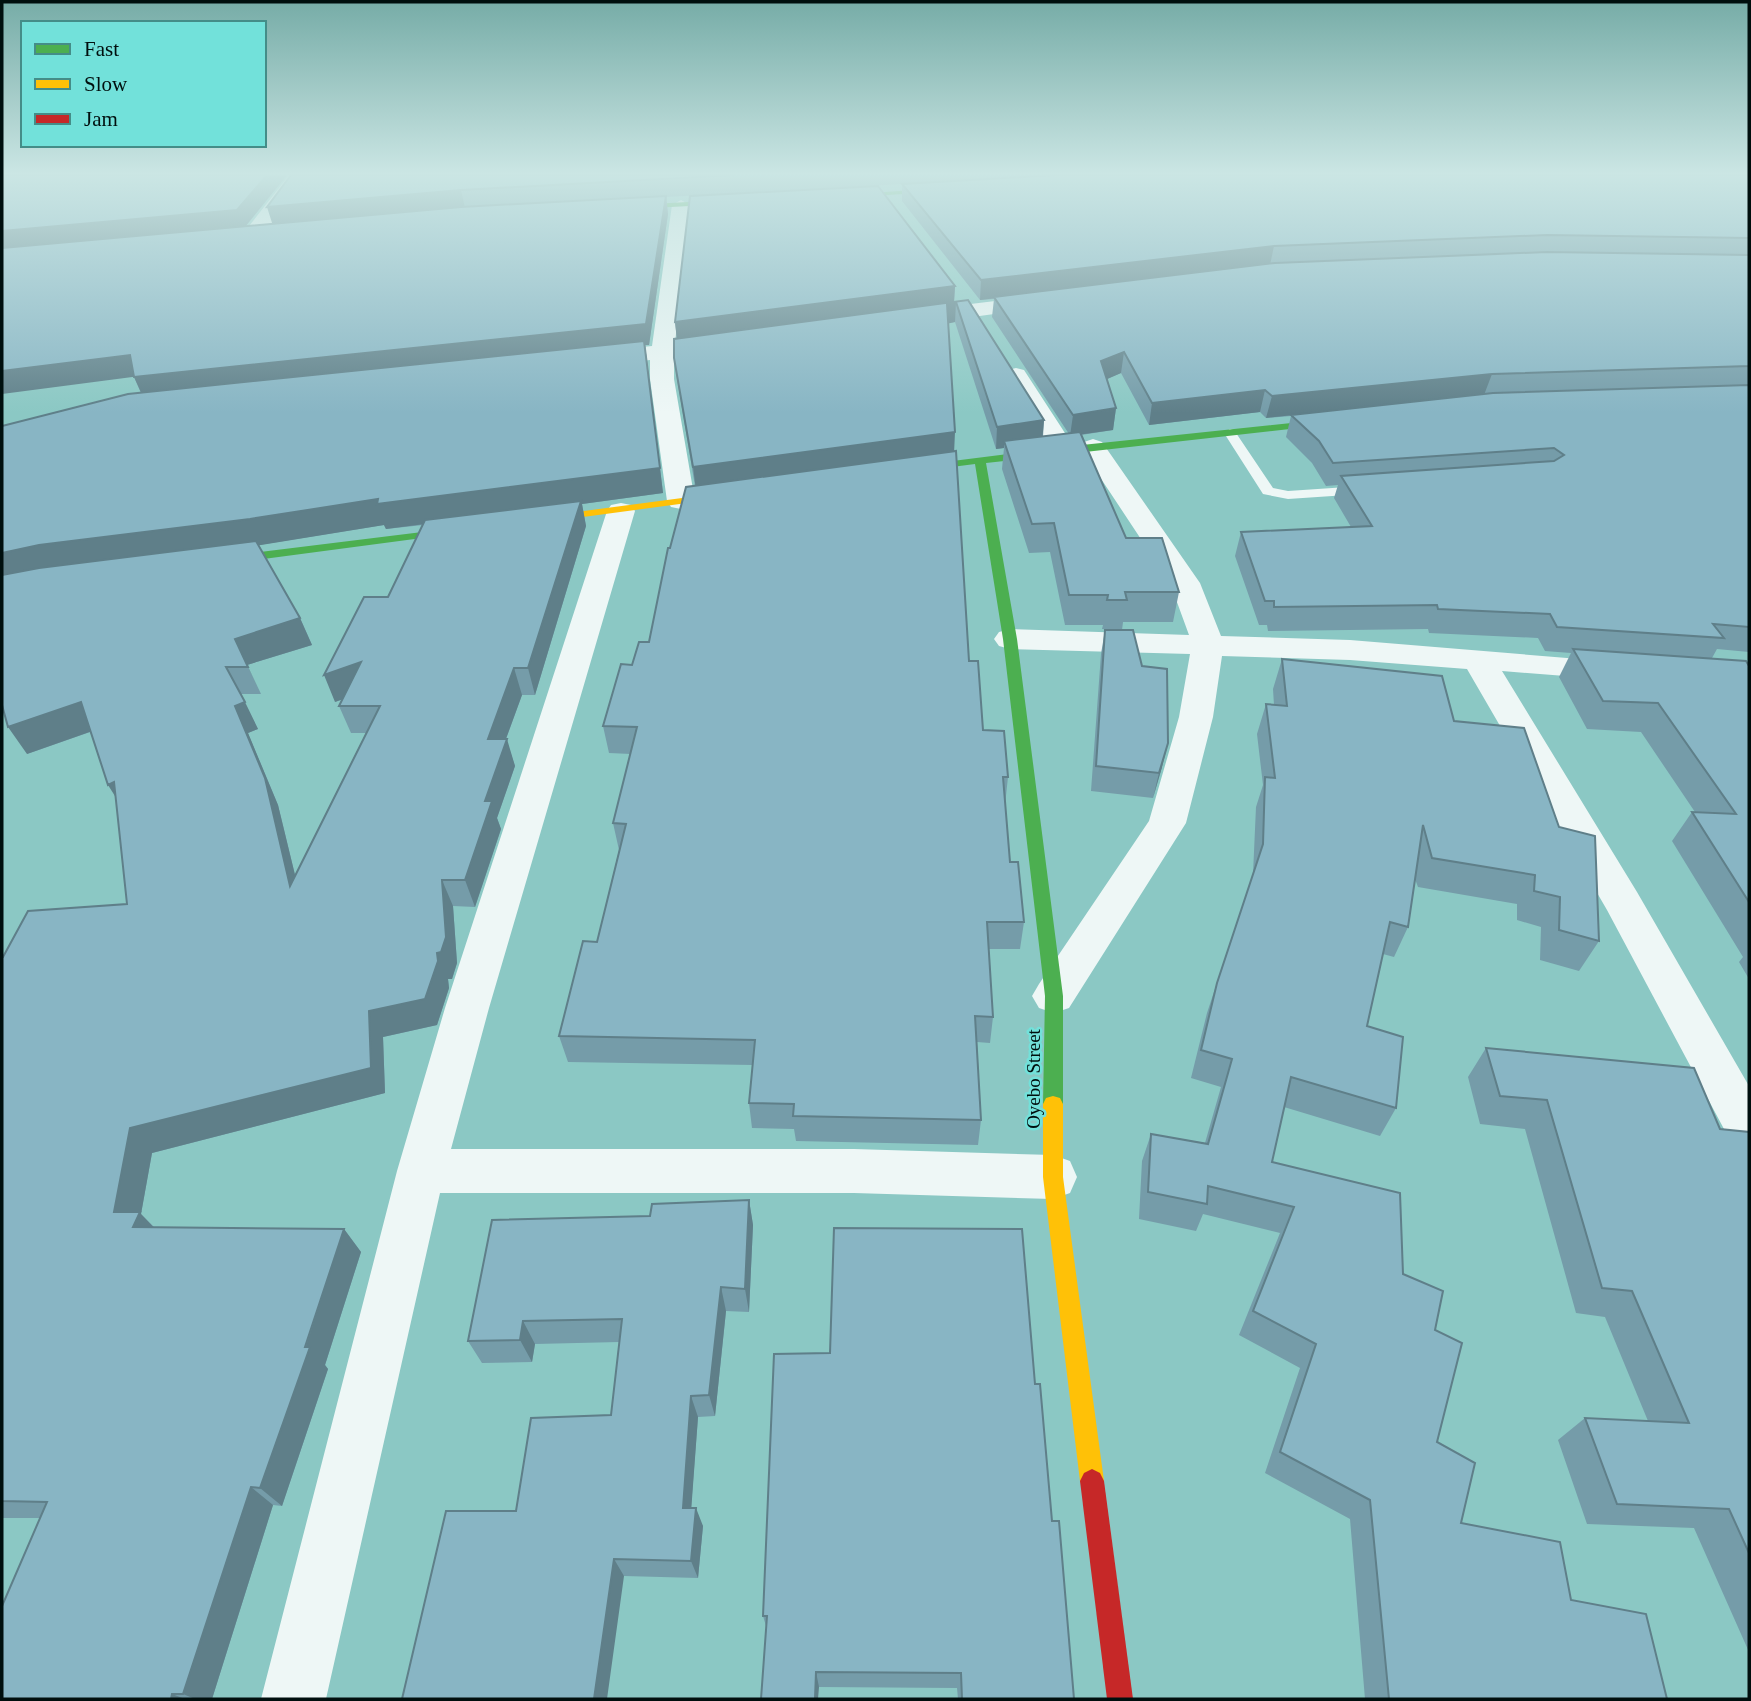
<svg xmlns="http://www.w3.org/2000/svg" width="1751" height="1701" font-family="Georgia,serif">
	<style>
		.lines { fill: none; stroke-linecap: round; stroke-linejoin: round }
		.lane { fill: #eef7f6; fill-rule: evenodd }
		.street { fill: #eef7f6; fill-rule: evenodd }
		.fast { fill: #4caf50; fill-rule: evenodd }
		.slow { fill: #ffc107; fill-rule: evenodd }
		.jam { fill: #c62828; fill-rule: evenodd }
		.wall { fill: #759ca9; fill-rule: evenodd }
		.shaded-wall { fill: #5f7f89 }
		.building { fill: #88b5c4; stroke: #5f7f89; stroke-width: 2 }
		.labels { text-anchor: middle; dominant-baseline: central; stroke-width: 5; stroke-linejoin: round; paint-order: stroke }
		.street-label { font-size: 19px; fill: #000f0e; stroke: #72e1da }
	</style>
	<rect width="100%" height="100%" fill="#8bc8c4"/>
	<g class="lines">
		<path class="lane" d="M 1230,429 L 1234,430 L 1273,488 L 1288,491 L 1362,486 L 1369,490 L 1362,494 L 1288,499 L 1263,494 L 1224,433 Z"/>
		<path class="street" d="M 289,175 L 307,175 L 290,201 L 259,239 L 245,239 L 242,235 Z
			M 681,200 L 690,205 L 675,343 L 726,337 L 734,339 L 737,344 L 734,349 L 726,351 L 674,357 L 674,379 L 695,501 L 691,507 L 681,509 L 671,507 L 667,501 L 650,379 L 650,360 L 595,366 L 587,364 L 583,359 L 587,354 L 595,352 L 652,346 L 672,205 Z
			M 1045,295 L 1053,296 L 1056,301 L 1053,306 L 921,324 L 913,322 L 910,317 L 913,312 L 921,310 Z
			M 1016,368 L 1024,370 L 1076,450 L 1072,456 L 1063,458 L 1054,456 L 1050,450 L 1004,375 L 1008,370 Z
			M 1093,439 L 1102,442 L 1200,583 L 1221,636 L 1350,640 L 1628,663 L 1632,670 L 1628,677 L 1616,680 L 1502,671 L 1637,892 L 1749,1086 L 1749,1150 L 1732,1144 L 1607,910 L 1467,669 L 1350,660 L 1222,656 L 1213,717 L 1186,823 L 1069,1008 L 1054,1013 L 1039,1008 L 1032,996 L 1039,984 L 1149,821 L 1179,717 L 1190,654 L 1010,649 L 999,646 L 994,639 L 999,632 L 1010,629 L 1189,635 L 1170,583 L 1080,447 L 1084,442 Z
			M 621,503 L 631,505 L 635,511 L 489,1008 L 451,1149 L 854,1149 L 1053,1155 L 1070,1161 L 1077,1177 L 1070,1193 L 1053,1199 L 854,1193 L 440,1193 L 326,1699 L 261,1699 L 397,1171 L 445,1008 L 607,511 L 611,505 Z"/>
		<path class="fast" d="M 956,187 L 959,191 L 831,198 L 827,196 Z
			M 743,199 L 746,203 L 614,210 L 610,208 L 614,206 Z
			M 1339,418 L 1344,421 L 1343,423 L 986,463 L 1017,639 L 1063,996 L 1063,1104 L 1060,1110 L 1053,1112 L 1046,1110 L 1043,1104 L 1045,996 L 1003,639 L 975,464 L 905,473 L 900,470 L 905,467 L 1063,447 Z
			M 471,526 L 475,527 L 475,531 L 211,566 L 205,562 L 211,558 Z"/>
		<path class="slow" d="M 735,491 L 741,494 L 739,496 L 531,524 L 525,521 L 531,518 Z
			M 1053,1096 L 1060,1098 L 1063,1104 L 1063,1177 L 1104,1481 L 1100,1489 L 1092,1493 L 1084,1489 L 1080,1481 L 1043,1177 L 1043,1104 L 1046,1098 Z"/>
		<path class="jam" d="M 1092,1469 L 1100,1473 L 1104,1481 L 1133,1699 L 1107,1699 L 1080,1481 L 1084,1473 Z"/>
	</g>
	<path class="wall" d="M 2,175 L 287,175 L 246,226 L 273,224 L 291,175 L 1749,175 L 1749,652 L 1717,649 L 1712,658 L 1749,666 L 1749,979 L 1739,962 L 1743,957 L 1672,841 L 1692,812 L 1695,812 L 1641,732 L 1587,729 L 1559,677 L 1571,653 L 1545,651 L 1538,638 L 1429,633 L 1428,629 L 1268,631 L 1267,625 L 1259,625 L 1235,556 L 1241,532 L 1351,527 L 1334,498 L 1338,485 L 1326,486 L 1312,463 L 1286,437 L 1291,416 L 1266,418 L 1260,412 L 1149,425 L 1121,373 L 1107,379 L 1116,408 L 1113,430 L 1081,435 L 1126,538 L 1179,592 L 1173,622 L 1123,622 L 1122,630 L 1102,629 L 1103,625 L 1065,625 L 1050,552 L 1029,553 L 1002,469 L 1004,448 L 996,449 L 955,322 L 948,323 L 954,451 L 969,661 L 983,730 L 1008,777 L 1005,805 L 1010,862 L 1024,922 L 1020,949 L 989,949 L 993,1017 L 990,1043 L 977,1042 L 981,1120 L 978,1145 L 796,1141 L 794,1129 L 752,1128 L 749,1103 L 753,1065 L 568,1062 L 559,1036 L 597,942 L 619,850 L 613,823 L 631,754 L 609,753 L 603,726 L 632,665 L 649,642 L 670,548 L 695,486 L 677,379 L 674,358 L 677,339 L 675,322 L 955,286 L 954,302 L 968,300 L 1044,420 L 1043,437 L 1069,434 L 992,317 L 994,299 L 980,300 L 902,201 L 902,184 L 666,197 L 668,214 L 649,345 L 645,345 L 663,493 L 582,504 L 586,526 L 535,695 L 522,695 L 506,739 L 515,766 L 497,818 L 501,829 L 475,907 L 453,906 L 457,963 L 452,979 L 448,979 L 449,988 L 437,1025 L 383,1037 L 385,1093 L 152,1153 L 141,1214 L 154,1227 L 344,1229 L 361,1252 L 325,1365 L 328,1369 L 282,1506 L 273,1505 L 212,1699 L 2,1699 L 40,1518 L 2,1518 L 2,957 L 127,904 L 116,797 L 90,732 L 27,754 L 141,393 L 134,377 ZM 384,525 L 386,529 L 423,525 L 335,702 L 343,699 L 339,706 L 351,733 L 366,733 L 295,875 L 278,805 L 248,733 L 258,729 L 240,694 L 261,694 L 247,665 L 312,645 L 300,618 L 259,545 Z
		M 1105,630 L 1162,767 L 1153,798 L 1091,791 L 1101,654 Z
		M 1282,659 L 1454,721 L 1599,941 L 1579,971 L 1540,960 L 1541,927 L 1517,920 L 1517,904 L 1418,887 L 1415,879 L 1408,927 L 1394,957 L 1383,954 L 1367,1026 L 1396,1108 L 1380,1136 L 1284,1107 L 1272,1162 L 1403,1274 L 1435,1330 L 1437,1442 L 1461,1523 L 1571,1600 L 1667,1699 L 1365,1699 L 1350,1519 L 1265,1473 L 1300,1368 L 1239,1335 L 1280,1233 L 1203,1214 L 1196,1231 L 1139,1219 L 1142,1161 L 1151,1134 L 1205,1143 L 1221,1087 L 1191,1078 L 1207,1013 L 1253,874 L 1256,807 L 1263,785 L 1257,734 L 1266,704 L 1274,705 L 1273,689 Z
		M 1486,1048 L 1720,1129 L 1749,1132 L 1749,1652 L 1694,1528 L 1587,1524 L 1558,1440 L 1585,1418 L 1648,1421 L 1605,1317 L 1576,1313 L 1525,1129 L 1480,1124 L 1468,1077 Z
		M 749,1200 L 753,1225 L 749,1312 L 726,1311 L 715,1416 L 698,1417 L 691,1508 L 703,1526 L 698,1578 L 624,1576 L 516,1511 L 611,1415 L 619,1342 L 535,1344 L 532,1362 L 482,1363 L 468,1341 L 650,1216 Z
		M 1035,1384 L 1074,1699 L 958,1699 L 957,1688 L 819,1687 L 766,1626 L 763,1616 Z"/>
	<path class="shaded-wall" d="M 267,175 L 287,175 L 244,228 L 2,250 L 2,231 Z
		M 461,190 L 465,208 L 273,226 L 267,207 Z
		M 666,196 L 668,214 L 649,345 L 645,345 L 663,493 L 582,504 L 586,526 L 535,695 L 528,668 L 580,504 L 386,529 L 384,525 L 261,545 L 54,570 L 2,582 L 2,553 L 39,545 L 378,499 L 660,468 L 144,399 L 134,377 Z
		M 1274,246 L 1270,265 L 980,300 L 981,280 Z
		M 955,286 L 954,302 L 956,302 L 955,322 L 946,324 L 677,341 L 675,322 Z
		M 1124,352 L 1121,373 L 1098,383 L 1101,361 Z
		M 130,355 L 140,376 L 2,394 L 2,371 Z
		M 1492,374 L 1484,395 L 1266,418 L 1272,396 Z
		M 1265,390 L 1260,412 L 1149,425 L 1152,403 Z
		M 1116,408 L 1113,430 L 1070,436 L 1073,415 Z
		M 1044,420 L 1042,442 L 1004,441 L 1004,448 L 996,449 L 997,427 Z
		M 955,432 L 954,454 L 696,490 L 693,467 Z
		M 300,618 L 312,645 L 247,665 L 261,694 L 235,639 Z
		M 361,662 L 371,689 L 335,702 L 324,675 Z
		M 514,668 L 522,695 L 496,766 L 488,739 Z
		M 81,702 L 98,729 L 27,754 L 8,727 Z
		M 245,702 L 258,729 L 248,733 L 278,805 L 304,912 L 290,886 L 235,706 Z
		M 507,739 L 515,766 L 497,818 L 501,829 L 475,907 L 465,880 L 485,801 Z
		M 1168,743 L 1162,767 L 1153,798 L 1159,773 Z
		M 114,782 L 125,812 L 108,785 Z
		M 442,880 L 453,906 L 457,963 L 452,979 L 448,979 L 449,988 L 437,1025 L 383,1037 L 385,1093 L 152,1153 L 141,1214 L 162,1236 L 156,1251 L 114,1212 L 130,1128 L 369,1011 L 437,953 Z
		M 749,1200 L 753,1225 L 749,1312 L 745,1289 Z
		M 344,1229 L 361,1252 L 325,1365 L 328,1369 L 282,1506 L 260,1488 Z
		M 721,1287 L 726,1311 L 715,1416 L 709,1395 Z
		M 523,1321 L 535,1344 L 532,1362 L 520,1340 Z
		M 691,1396 L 698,1417 L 690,1526 L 683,1508 Z
		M 251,1487 L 273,1505 L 212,1699 L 195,1699 L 183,1694 Z
		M 696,1508 L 703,1526 L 698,1578 L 691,1561 Z
		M 614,1559 L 624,1576 L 607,1699 L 594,1699 Z
		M 816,1672 L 819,1687 L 818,1699 L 815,1699 Z
		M 172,1694 L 185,1699 L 171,1699 Z"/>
	<path class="building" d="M 2,175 L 267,175 L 237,210 L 2,231 Z
		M 291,175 L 734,175 L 461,190 L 267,207 Z
		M 1058,175 L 1749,175 L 1749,238 L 1547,235 L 1274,246 L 981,280 L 902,184 Z
		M 878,186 L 955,286 L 675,322 L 690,196 Z
		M 666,196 L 646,324 L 134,377 L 130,355 L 2,371 L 2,248 L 461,207 Z
		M 1547,252 L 1749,255 L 1749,366 L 1492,374 L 1272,396 L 1265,390 L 1152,403 L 1124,352 L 1101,361 L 1116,408 L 1073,415 L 994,297 L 1275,263 Z
		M 968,300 L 1044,420 L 997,427 L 956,302 L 947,304 L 955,432 L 693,467 L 674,358 L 674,339 Z
		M 644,341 L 660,468 L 377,504 L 378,499 L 250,519 L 39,545 L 2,553 L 2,426 L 128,394 Z
		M 1749,385 L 1749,627 L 1713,624 L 1724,638 L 1557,627 L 1550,614 L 1438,609 L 1437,605 L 1274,607 L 1274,601 L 1265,601 L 1241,532 L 1372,526 L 1341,476 L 1554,461 L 1564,455 L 1554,448 L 1333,463 L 1319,441 L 1291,415 L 1493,393 Z
		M 1080,432 L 1126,538 L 1162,538 L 1179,592 L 1125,592 L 1127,600 L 1107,600 L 1108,595 L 1069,595 L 1054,523 L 1032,524 L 1004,441 Z
		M 956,451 L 969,661 L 978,661 L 983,730 L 1004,731 L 1008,777 L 1003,777 L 1010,862 L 1018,862 L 1024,922 L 987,922 L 993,1017 L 975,1016 L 981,1120 L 793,1116 L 794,1104 L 749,1103 L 755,1040 L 559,1036 L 583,941 L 597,942 L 626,824 L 613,823 L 637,727 L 603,726 L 621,664 L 632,665 L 639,642 L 649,642 L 668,548 L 670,548 L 686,487 Z
		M 581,501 L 528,668 L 514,668 L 488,739 L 507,739 L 485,801 L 492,801 L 465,880 L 442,880 L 446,937 L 441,952 L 437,953 L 438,961 L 425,999 L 369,1011 L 371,1068 L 130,1128 L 114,1212 L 140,1212 L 133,1227 L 344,1229 L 305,1347 L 310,1347 L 260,1488 L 251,1487 L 183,1694 L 172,1694 L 171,1699 L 2,1699 L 2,1606 L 47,1502 L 2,1501 L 2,957 L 3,957 L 28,911 L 127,904 L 114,782 L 108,785 L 81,702 L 8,727 L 2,705 L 2,575 L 39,568 L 256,541 L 300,618 L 235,639 L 248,667 L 226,667 L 245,702 L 235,706 L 265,778 L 290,886 L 380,706 L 339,706 L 361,662 L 324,675 L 364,597 L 388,597 L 425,520 Z
		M 1105,630 L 1133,630 L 1142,666 L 1167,669 L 1168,743 L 1159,773 L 1096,766 Z
		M 1573,649 L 1746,661 L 1749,666 L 1749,902 L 1692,812 L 1736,814 L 1658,703 L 1603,701 Z
		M 1282,659 L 1442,676 L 1454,721 L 1524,728 L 1559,827 L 1595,836 L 1599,941 L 1559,930 L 1560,897 L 1534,891 L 1535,875 L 1432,858 L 1423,825 L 1408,927 L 1390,922 L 1367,1026 L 1403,1037 L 1396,1108 L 1291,1077 L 1272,1162 L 1400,1193 L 1403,1274 L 1443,1291 L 1435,1330 L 1462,1343 L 1437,1442 L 1475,1463 L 1461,1523 L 1560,1542 L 1571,1600 L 1646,1614 L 1667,1699 L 1389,1699 L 1370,1500 L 1280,1452 L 1316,1344 L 1253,1311 L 1294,1207 L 1208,1186 L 1207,1204 L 1148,1192 L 1151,1134 L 1208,1144 L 1232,1059 L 1201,1050 L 1217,983 L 1263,844 L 1265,777 L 1275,778 L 1266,704 L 1287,706 Z
		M 1486,1048 L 1694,1068 L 1720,1129 L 1749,1132 L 1749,1553 L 1729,1509 L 1617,1504 L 1585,1418 L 1689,1423 L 1632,1291 L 1602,1288 L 1547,1100 L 1500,1096 Z
		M 749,1200 L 745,1289 L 721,1287 L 709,1395 L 691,1396 L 683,1508 L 696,1508 L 691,1561 L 614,1559 L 594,1699 L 402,1699 L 446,1511 L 516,1511 L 531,1418 L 611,1415 L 622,1319 L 523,1321 L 520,1340 L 468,1341 L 492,1220 L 650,1216 L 652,1204 Z
		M 834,1228 L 1022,1229 L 1035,1384 L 1040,1384 L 1052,1521 L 1059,1521 L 1074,1699 L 962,1699 L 961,1673 L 816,1672 L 815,1699 L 761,1699 L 767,1616 L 763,1616 L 774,1354 L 830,1353 Z"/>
	<linearGradient id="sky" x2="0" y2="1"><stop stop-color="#76aca7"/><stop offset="0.42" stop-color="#cbe6e4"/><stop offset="1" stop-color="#cbe6e4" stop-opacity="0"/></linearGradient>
	<rect width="1751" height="413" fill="url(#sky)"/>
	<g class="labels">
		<g class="street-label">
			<text transform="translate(1033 1079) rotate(-90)">Oyebo Street</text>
		</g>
	</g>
	<rect width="1751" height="1701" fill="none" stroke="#000f0e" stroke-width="7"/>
	<rect x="21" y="21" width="245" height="126" fill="#72e1da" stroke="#448d88" stroke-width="2"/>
	<rect x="35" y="44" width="35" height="10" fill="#4caf50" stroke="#448d88" stroke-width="2"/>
	<text x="84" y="56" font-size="21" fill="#000f0e">Fast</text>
	<rect x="35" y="79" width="35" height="10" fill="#ffc107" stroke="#448d88" stroke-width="2"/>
	<text x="84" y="91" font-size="21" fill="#000f0e">Slow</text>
	<rect x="35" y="114" width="35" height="10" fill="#c62828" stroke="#448d88" stroke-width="2"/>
	<text x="84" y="126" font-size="21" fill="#000f0e">Jam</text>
</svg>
